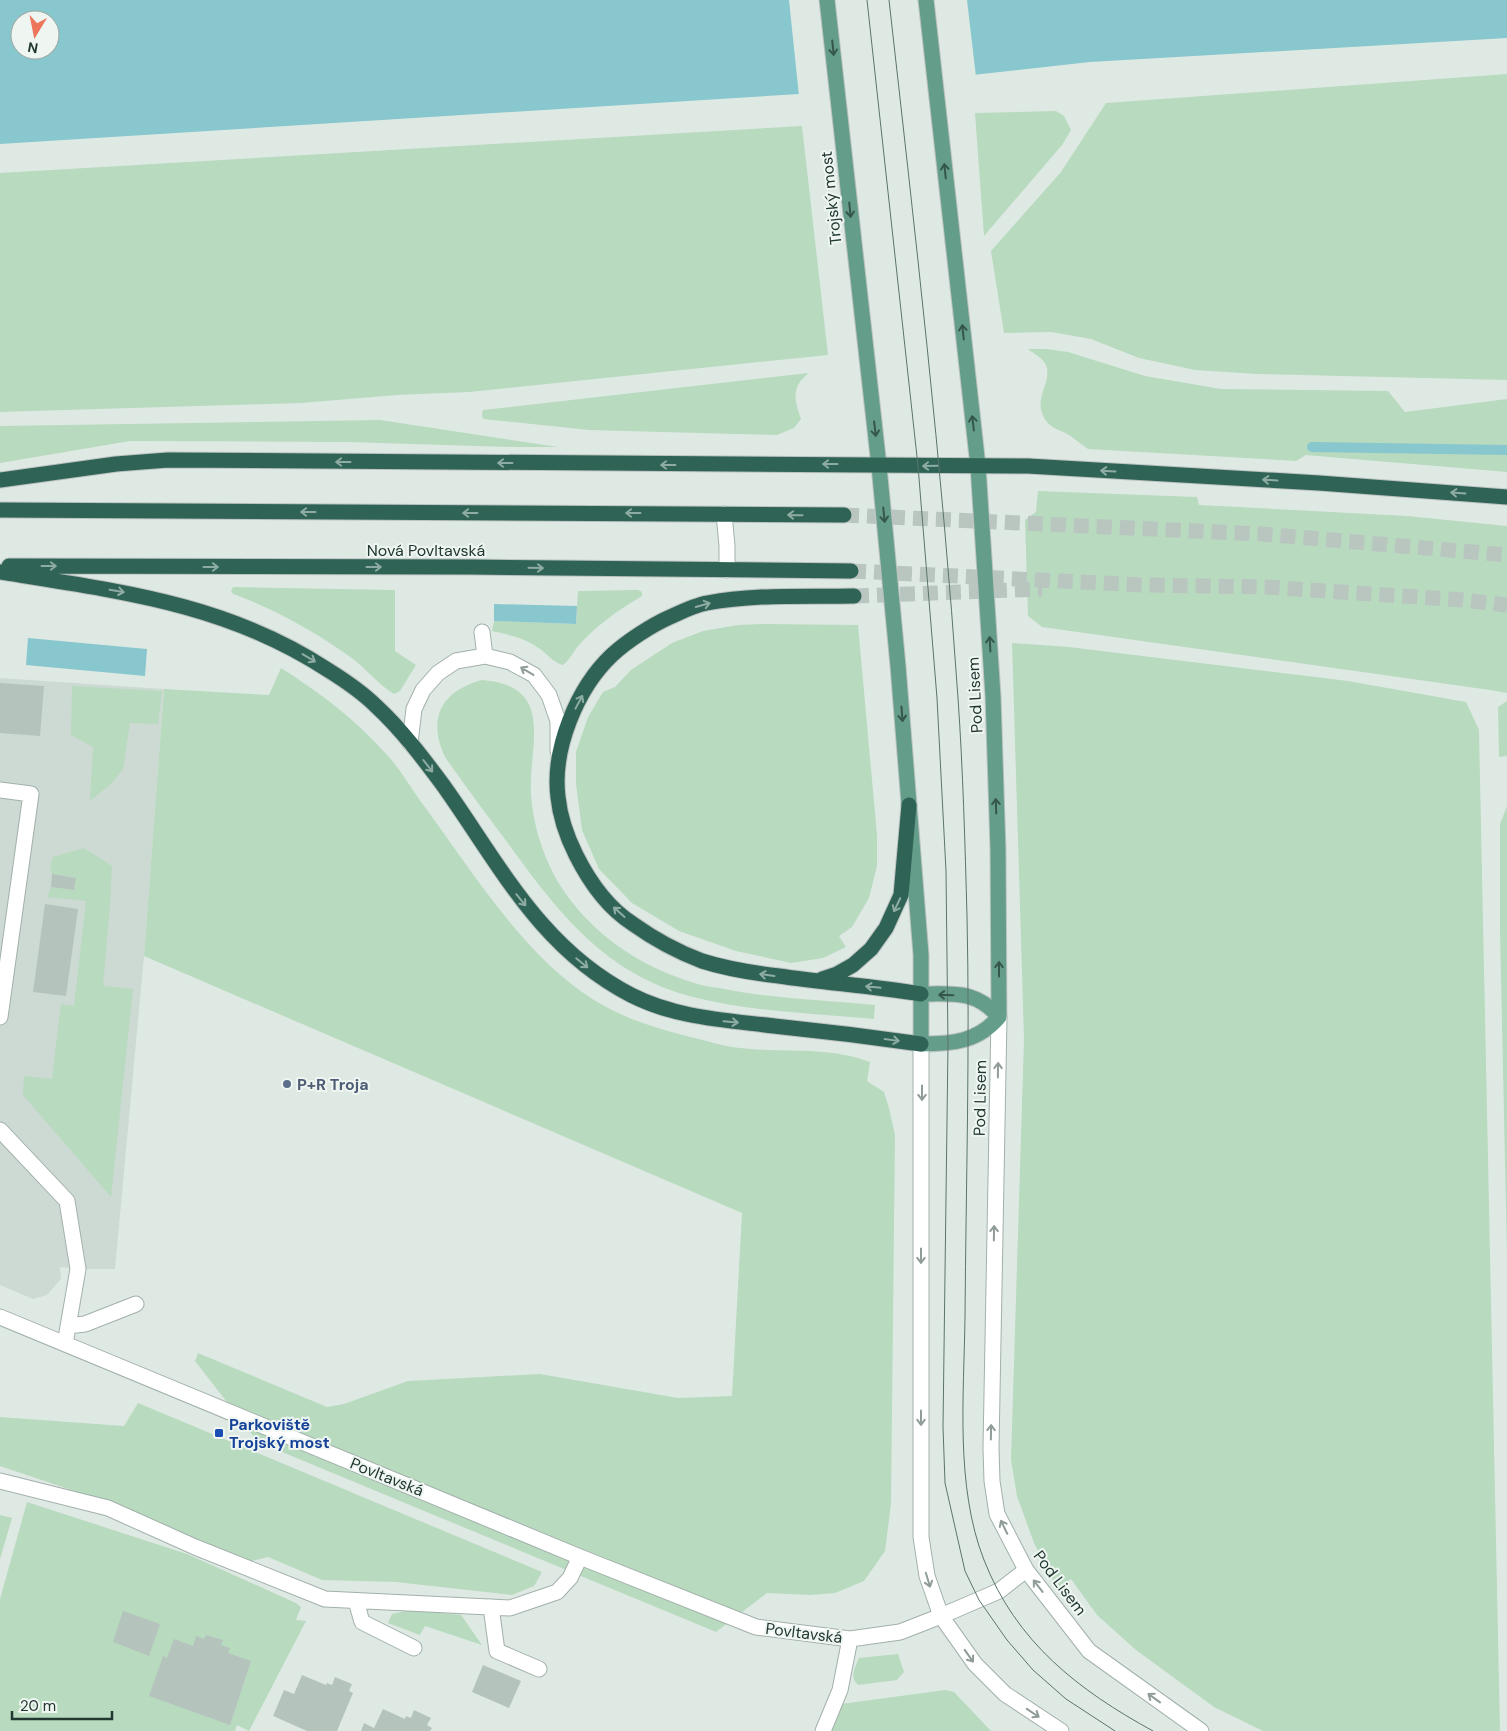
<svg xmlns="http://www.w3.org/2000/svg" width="1507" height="1731" font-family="'DM Sans',sans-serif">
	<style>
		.built { fill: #cdd9d3 }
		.green { fill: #b8dabf }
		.water { fill: #88c7cd; fill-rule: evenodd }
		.pier { fill: #dfe9e4 }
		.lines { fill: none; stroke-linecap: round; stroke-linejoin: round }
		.stream { stroke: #88c7cd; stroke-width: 10 }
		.building { fill: #b4c4bd }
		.highway-tunnel { stroke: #b9c6c0; stroke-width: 15; stroke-dasharray: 15 8; stroke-linecap: butt }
		.minor-casing { stroke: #a2b0ab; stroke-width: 17 }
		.major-casing { stroke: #bcc3c1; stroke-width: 17 }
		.highway-casing { stroke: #bcc3c1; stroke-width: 17 }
		.minor { stroke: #fff; stroke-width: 15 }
		.major { stroke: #659d8b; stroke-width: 15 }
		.highway { stroke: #2e6355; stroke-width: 15 }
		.tram { stroke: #5b746c; stroke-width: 1 }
		.oneway { stroke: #35564c }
		.oneway2 { stroke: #8eaca4 }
		.oneway3 { stroke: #909c98 }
		.service-dot { fill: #5c6f8a; stroke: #eff6f2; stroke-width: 2 }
		.transit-dot { fill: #1a4fb4; stroke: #eff6f2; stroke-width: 2 }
		.labels { text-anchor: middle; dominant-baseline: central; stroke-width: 4; stroke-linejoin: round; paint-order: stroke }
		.street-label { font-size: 16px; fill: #213831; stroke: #eff6f2 }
		.service-label { font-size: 16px; font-weight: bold; fill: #4e5e75; stroke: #eff6f2; text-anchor: start }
		.transit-label { font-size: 16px; font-weight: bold; fill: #164399; stroke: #eff6f2; text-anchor: start }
	</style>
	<rect width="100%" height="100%" fill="#dfe9e4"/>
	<path class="built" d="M 0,678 L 164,689 L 144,956 L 115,1269 L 78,1269 L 60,1267 L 61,1279 L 47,1295 L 33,1299 L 0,1285 Z"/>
	<path class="green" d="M 1507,74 L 1507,380 L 1257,374 L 1195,370 L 1139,358 L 1091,339 L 1051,332 L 1004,333 L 991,251 L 1061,172 L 1106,103 Z
		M 1056,111 L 1064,116 L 1071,130 L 1062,145 L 984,236 L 975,113 Z
		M 802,126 L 828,355 L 470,392 L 397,395 L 301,403 L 0,412 L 0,173 Z
		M 1028,349 L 1046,349 L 1068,352 L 1145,376 L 1221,389 L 1388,391 L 1405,412 L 1507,399 L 1507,472 L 1306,455 L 1296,461 L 1088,449 C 1081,444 1075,439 1069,435 C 1061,430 1052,429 1046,421 C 1032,399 1050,387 1047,368 C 1045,359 1034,354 1028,349 Z
		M 809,373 C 791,387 794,399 801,419 L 794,428 L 777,435 L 589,430 L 483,419 L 482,415 L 483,410 Z
		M 380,420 L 558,447 L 510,447 L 348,442 L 130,441 L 0,463 L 0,426 Z
		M 1038,491 L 1197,497 L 1199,505 L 1407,516 L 1507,526 L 1507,693 L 1490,690 L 1042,627 L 1028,616 L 1025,520 L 1036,512 Z
		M 233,587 L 395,590 L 395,651 L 416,665 L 400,691 L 394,694 C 379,685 367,670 353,659 C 316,632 275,609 233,594 L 231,591 Z
		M 638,590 L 642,592 L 642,596 C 619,610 598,624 580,644 C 574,650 570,660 563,665 C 554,663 547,654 540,649 C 526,638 510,635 492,631 L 494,621 L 576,624 L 578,591 Z
		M 761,624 L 858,625 L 877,835 L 877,866 L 869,898 L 852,927 L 839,936 L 846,947 L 823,958 L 791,963 L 736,951 L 679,931 L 632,903 L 599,869 L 582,830 L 576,784 L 576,752 L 588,717 L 603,692 L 615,687 L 631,670 L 672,643 L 703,631 L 738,625 Z
		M 1012,643 L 1069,647 L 1348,681 L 1466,702 L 1479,730 L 1500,1731 L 1263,1731 L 1214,1707 L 1136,1650 L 1097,1615 L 1071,1579 L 1057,1588 L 1034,1543 L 1017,1496 L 1011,1460 L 1024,1039 Z
		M 281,668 C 321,693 357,721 388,756 C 400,769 409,785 419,799 C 469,866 522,955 594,1000 C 626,1020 662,1030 699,1039 C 710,1042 721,1045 732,1047 C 778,1054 826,1045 870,1062 L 867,1081 L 884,1092 L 889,1108 L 895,1135 L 891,1504 L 885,1551 L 864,1581 L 835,1593 L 810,1595 L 767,1593 L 716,1632 L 258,1442 L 195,1361 L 198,1353 L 327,1407 L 344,1404 L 408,1381 L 540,1374 L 678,1398 L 732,1396 L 742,1213 L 144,956 L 164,689 L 269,695 Z
		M 482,680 C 557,686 528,746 531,795 C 533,825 543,856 558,882 C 589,933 641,968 698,984 C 706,987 716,987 724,989 C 774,999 825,1000 875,1005 L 874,1019 C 814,1013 752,1012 693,997 C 607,975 560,915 510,846 C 488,817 466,787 445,757 C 427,719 441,691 482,680 Z
		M 72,686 L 162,691 L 158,724 L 130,723 L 123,769 L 112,783 L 90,801 L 93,747 L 71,735 Z
		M 1507,701 L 1507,756 L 1499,757 L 1498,707 Z
		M 1507,806 L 1507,1255 L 1500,930 L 1500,824 Z
		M 84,848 L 112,866 L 110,905 L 103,986 L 133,989 L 111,1197 L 23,1095 L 24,1076 L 52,1079 L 61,1004 L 74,1006 L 86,901 L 47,897 L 51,887 L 74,890 L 76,878 L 52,874 L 50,866 L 53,857 Z
		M 138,1403 L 542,1572 L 534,1586 L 512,1595 L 396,1582 L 322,1580 L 268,1557 L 248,1562 L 116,1505 L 0,1466 L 0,1417 L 124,1426 Z
		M 27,1502 L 187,1554 L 296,1603 L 301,1607 L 296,1620 L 306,1621 L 249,1731 L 237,1725 L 235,1731 L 0,1731 L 0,1599 Z
		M 0,1515 L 12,1518 L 0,1559 Z
		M 410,1610 L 461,1615 L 482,1645 L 425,1626 L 420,1635 L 388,1623 L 392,1614 Z
		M 898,1654 L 904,1672 L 897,1680 L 858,1685 C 849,1677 855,1668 859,1658 Z
		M 945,1690 L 954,1692 L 991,1731 L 831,1731 L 841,1704 Z"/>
	<path class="water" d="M 0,0 L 1507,0 L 1507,38 L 1090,62 L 799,94 L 0,144 ZM 20,20 L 50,20 L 50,50 L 20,50 Z
		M 494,604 L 577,606 L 576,624 L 494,621 Z
		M 28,638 L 147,649 L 145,676 L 26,665 Z"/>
	<path class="pier" d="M 789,0 L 967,0 L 976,77 L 799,96 Z"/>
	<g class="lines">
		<path class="stream" d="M 1312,447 L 1507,450"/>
	</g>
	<path class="building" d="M 0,683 L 44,686 L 40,736 L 0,733 Z
		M 52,874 L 76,878 L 74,890 L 51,887 Z
		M 45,904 L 78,909 L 66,996 L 33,992 Z
		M 123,1611 L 160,1624 L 149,1656 L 113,1642 Z
		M 206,1635 L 223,1640 L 221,1645 L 230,1648 L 228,1653 L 251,1661 L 230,1725 L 149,1696 L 163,1656 L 167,1658 L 174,1639 L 193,1646 L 196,1636 L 204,1639 Z
		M 483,1665 L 521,1681 L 509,1708 L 472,1692 Z
		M 302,1675 L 326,1685 L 327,1683 L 332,1685 L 335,1677 L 352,1684 L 349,1691 L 353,1693 L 337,1731 L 307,1731 L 273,1716 L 284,1690 L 294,1694 Z
		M 383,1709 L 405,1719 L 406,1716 L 411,1718 L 414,1710 L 431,1718 L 427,1725 L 432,1728 L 430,1731 L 361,1731 L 364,1723 L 374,1728 Z"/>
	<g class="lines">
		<path class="highway-tunnel" d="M 844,515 L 1262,534 L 1507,555
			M 851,571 L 1144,585 L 1266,587 L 1463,600 L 1507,605
			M 854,596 L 1042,589"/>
		<g class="minor-casing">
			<path id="minor" d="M 724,514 L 727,546 L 727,570
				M 482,632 L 485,656
				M 410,743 L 414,709 L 423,690 L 438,673 L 456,661 L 485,656 L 510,662 L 534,675 L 549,695 L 558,721 L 558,751
				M 0,790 L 31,794 L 0,1017
				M 999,1017 L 991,1448 L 992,1481 L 997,1514 L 1026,1570 L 1089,1651 L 1201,1731
				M 921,1044 L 921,1537 L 927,1576 L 941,1616 L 975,1664 L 1005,1694 L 1061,1731
				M 0,1130 L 67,1201 L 78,1269 L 65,1344
				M 0,1317 L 580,1557 L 756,1627 L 850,1639 L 900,1632 L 941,1616 L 999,1591 L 1026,1570
				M 68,1326 L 85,1324 L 136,1304
				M 0,1481 L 108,1508 L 195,1547 L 325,1599 L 510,1608 L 557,1592 L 570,1578 L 580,1557
				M 356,1601 L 362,1622 L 414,1648
				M 491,1607 L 497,1651 L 539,1669
				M 823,1731 L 840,1690 L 850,1639"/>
		</g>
		<g class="major-casing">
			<path id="major" d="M 827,0 L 879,466 L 898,666 L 921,955 L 921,1044 C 951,1044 978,1042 999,1017
				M 926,0 L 978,466 L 993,696 L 998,849 L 999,1017
				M 921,994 C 953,994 976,990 999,1017"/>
		</g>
		<g class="highway-casing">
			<path id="highway" d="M 0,480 L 116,464 L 168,460 L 1028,466 L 1319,483 L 1507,497
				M 0,510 L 844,515
				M 9,566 L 471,567 L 851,571
				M 0,572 C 117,591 226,603 328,670 C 344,680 362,692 376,706 C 401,729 423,758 443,785 C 500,865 540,948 631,995 C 676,1018 725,1020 774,1026 C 823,1031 872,1037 921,1044
				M 854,596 C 805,597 755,594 707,603 C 695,605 681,612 670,617 C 652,625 627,641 612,655 C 577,688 552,749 558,797 C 560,817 567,837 576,855 C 589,881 608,908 633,924 C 654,939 678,952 702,961 C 727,969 753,973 779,976 C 826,983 874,986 921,994
				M 822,979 L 837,974 L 853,965 L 871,949 L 886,928 L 901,895 L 909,805"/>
		</g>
		<use href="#minor" class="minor"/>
		<use href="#major" class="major"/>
		<use href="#highway" class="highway"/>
		<path class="tram" d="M 867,0 L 918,466 L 937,698 L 946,871 L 948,1044 L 943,1427 L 945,1483 L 965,1571 L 979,1600 L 1007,1640 L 1033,1670 L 1066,1699 L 1115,1731
			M 889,0 C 915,232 942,464 958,698 C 963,770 965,843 967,916 C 970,1049 966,1183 965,1317 C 964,1395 955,1486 984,1560 C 1016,1642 1078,1690 1153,1731"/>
	</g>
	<defs><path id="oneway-shaft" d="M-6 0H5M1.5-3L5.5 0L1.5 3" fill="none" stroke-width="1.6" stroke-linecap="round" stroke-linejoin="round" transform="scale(1.25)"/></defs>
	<g class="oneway">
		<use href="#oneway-shaft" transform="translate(833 48) rotate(84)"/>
		<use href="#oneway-shaft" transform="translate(945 171) rotate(-96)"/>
		<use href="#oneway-shaft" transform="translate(850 210) rotate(84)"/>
		<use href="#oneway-shaft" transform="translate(963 332) rotate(-96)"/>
		<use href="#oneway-shaft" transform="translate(973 423) rotate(-97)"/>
		<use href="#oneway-shaft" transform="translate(875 429) rotate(83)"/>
		<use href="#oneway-shaft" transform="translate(884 515) rotate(84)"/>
		<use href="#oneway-shaft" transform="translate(990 644) rotate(-93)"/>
		<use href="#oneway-shaft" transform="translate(902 714) rotate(86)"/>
		<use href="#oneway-shaft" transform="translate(996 806) rotate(-92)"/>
		<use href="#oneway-shaft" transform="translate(999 969) rotate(-90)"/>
		<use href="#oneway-shaft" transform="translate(946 995) rotate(-178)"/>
	</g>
	<g class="oneway2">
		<use href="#oneway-shaft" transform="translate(343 462) rotate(-180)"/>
		<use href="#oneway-shaft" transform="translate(505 463) rotate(-180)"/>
		<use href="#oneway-shaft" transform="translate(830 464) rotate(180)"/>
		<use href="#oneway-shaft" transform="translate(668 465) rotate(-180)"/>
		<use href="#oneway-shaft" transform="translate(930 466) rotate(179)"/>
		<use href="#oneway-shaft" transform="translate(1108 471) rotate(-177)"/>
		<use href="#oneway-shaft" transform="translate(1270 480) rotate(-177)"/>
		<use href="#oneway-shaft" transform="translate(1458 493) rotate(-176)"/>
		<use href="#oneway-shaft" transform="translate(308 512) rotate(-180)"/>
		<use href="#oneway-shaft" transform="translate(470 513) rotate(-180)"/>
		<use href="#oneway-shaft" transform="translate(633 513) rotate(-180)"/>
		<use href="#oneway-shaft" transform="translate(795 515) rotate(-179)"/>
		<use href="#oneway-shaft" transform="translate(49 566)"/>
		<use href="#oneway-shaft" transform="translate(211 567)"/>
		<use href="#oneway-shaft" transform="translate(374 567)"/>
		<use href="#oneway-shaft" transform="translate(536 568) rotate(1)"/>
		<use href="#oneway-shaft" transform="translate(117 591) rotate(9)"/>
		<use href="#oneway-shaft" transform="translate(703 605) rotate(-16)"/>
		<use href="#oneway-shaft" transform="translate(309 658) rotate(31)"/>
		<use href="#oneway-shaft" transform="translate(579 702) rotate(-62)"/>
		<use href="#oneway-shaft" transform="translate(428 766) rotate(52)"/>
		<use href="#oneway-shaft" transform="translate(521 900) rotate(51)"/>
		<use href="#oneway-shaft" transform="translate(897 905) rotate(115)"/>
		<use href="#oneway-shaft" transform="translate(619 912) rotate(-138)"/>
		<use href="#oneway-shaft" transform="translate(582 963) rotate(39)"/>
		<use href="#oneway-shaft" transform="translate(767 975) rotate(-172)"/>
		<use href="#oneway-shaft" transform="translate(873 987) rotate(-174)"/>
		<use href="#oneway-shaft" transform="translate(731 1022) rotate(5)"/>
		<use href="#oneway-shaft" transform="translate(892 1040) rotate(8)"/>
	</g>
	<g class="oneway3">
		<use href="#oneway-shaft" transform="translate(527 671) rotate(-149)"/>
		<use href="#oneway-shaft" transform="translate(998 1070) rotate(-89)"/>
		<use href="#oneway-shaft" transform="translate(922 1093) rotate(90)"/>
		<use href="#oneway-shaft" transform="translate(994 1233) rotate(-89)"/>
		<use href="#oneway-shaft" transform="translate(921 1256) rotate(90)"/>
		<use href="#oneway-shaft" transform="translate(921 1418) rotate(90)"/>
		<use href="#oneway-shaft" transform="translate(991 1432) rotate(-89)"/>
		<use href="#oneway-shaft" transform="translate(1004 1527) rotate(-116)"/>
		<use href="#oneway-shaft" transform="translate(928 1580) rotate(73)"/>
		<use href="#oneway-shaft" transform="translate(1038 1586) rotate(-128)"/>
		<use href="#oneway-shaft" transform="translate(969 1656) rotate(55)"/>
		<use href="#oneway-shaft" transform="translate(1154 1698) rotate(-144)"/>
		<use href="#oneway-shaft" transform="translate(1033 1713) rotate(34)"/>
	</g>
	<circle class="service-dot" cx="287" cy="1084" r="5"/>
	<rect class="transit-dot" x="214" y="1428" width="10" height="10" rx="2.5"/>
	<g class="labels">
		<g class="street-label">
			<text transform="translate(831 198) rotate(-96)">Trojský most</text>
			<text x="426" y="550">Nová Povltavská</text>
			<text transform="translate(975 695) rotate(-93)">Pod Lisem</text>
			<text transform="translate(980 1098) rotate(-89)">Pod Lisem</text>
			<text transform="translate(387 1477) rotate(22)">Povltavská</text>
			<text transform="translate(1060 1583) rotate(53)">Pod Lisem</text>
			<text transform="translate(804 1633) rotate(7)">Povltavská</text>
		</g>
		<g class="service-label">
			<text x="297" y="1084">P+R Troja</text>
		</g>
		<g class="transit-label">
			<text x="229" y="1424">Parkoviště<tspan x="229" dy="18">Trojský most</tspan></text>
		</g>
	</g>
	<g transform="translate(35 35) rotate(190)"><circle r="24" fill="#eff6f2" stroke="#9daaa5"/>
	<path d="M0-4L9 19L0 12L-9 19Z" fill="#ec755a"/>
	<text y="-8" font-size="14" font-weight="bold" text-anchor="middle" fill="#213831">N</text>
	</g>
	<path d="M12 1711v8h100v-8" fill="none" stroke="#213831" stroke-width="2.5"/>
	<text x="20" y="1711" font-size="15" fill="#213831" stroke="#eff6f2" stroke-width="4" paint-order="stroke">20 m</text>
</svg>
